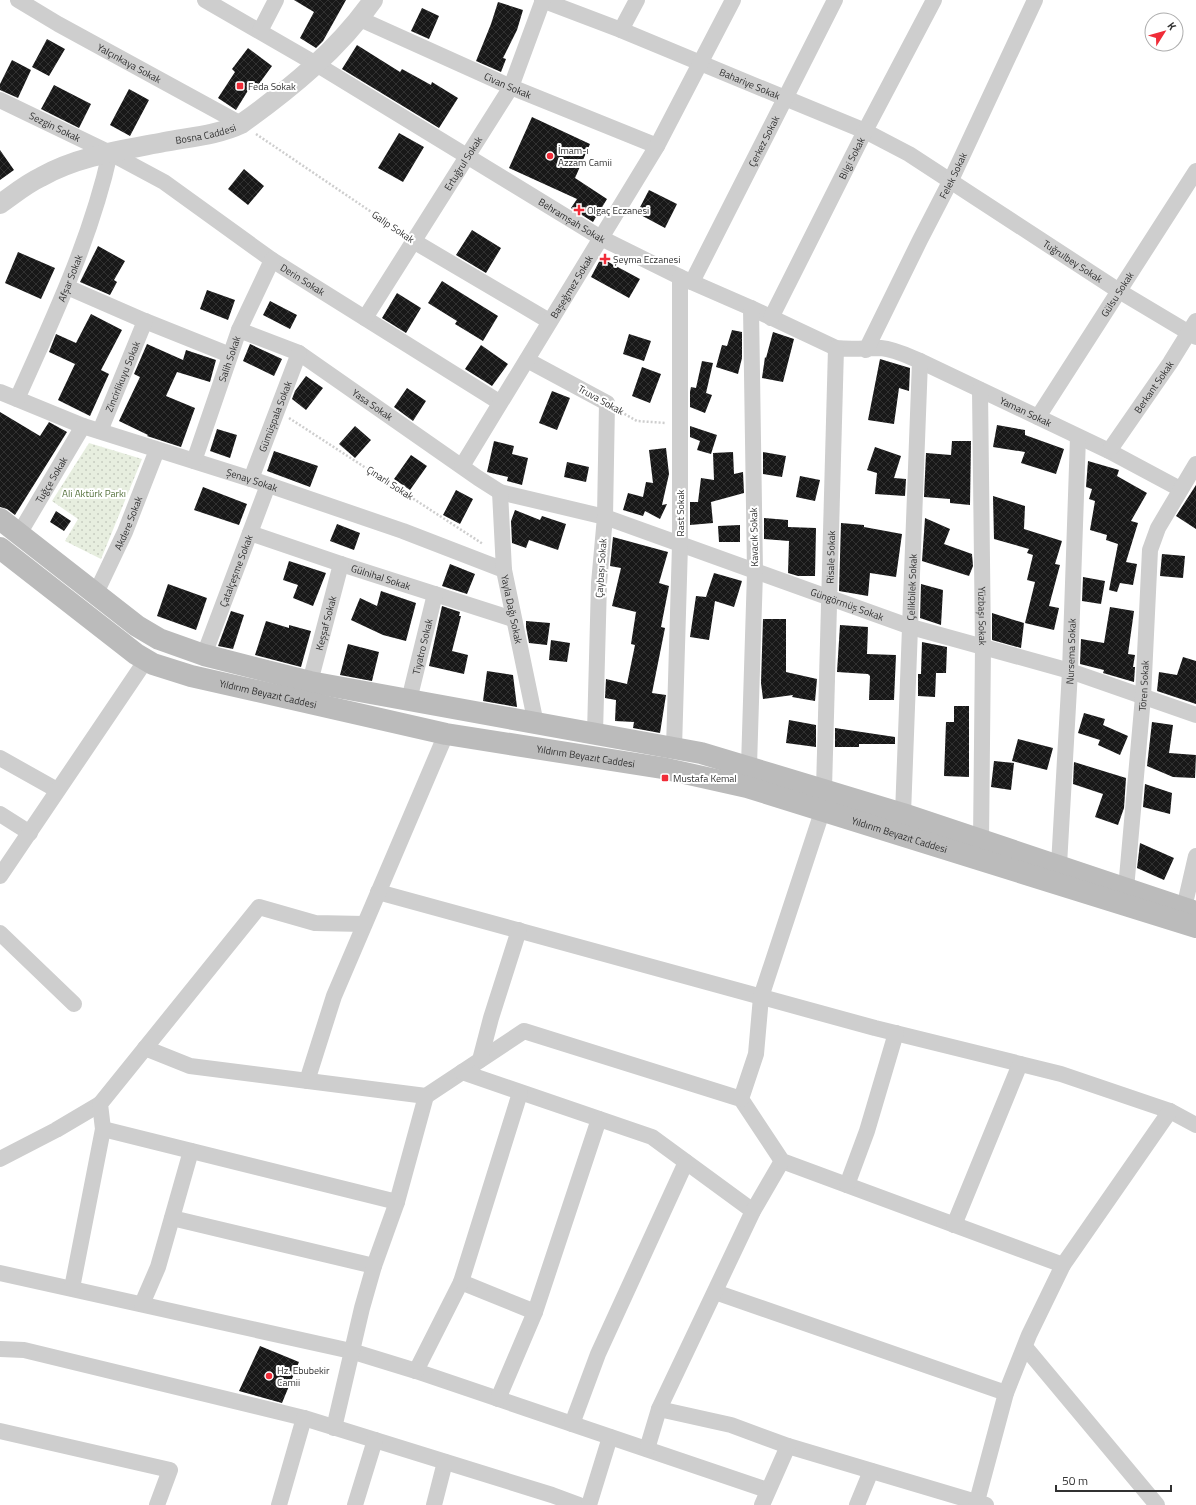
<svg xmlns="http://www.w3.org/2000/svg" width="1196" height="1505" font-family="'Titillium Web',sans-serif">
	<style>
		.park { fill: url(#park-dots) }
		.building { fill: url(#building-cross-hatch) }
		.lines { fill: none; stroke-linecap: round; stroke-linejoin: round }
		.path { stroke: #cecece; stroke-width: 2.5; stroke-dasharray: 2 2; stroke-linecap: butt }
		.minor { stroke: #cecece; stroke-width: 16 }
		.tertiary { stroke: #cecece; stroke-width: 20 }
		.secondary { stroke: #bbb; stroke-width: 22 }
		.poi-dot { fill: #f02c38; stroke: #fff; stroke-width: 1.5 }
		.labels { text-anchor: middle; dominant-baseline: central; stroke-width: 4; stroke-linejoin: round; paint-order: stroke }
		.street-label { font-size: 10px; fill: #313131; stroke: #fff }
		.poi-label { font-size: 10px; fill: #313131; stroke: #fff; text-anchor: start }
		.park-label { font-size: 10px; fill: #53703b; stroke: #fff }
	</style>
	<defs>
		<pattern id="park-dots" width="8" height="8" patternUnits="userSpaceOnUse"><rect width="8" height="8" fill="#e7eedf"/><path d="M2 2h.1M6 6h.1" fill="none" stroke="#c7cdc0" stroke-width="1.8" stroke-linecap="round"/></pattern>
		<pattern id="building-cross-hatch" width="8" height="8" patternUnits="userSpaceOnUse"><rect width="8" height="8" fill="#181818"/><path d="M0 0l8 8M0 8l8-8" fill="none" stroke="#313131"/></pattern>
	</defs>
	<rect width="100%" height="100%" fill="#fff"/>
	<path class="park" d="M 89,443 L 142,459 L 101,559 L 65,541 L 78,519 L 52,501 Z"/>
	<path class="building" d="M 294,0 L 346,0 L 323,41 L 316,48 L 300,38 L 314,12 Z
		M 498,2 L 523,10 L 517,30 L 503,58 L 506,59 L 501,72 L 476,61 L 491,24 Z
		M 422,8 L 439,16 L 429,39 L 411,31 Z
		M 47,39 L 65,49 L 49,76 L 32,67 Z
		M 357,45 L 400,72 L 402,69 L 431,85 L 432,82 L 458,98 L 439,128 L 342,69 Z
		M 248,48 L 272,66 L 256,88 L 252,84 L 236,110 L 218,98 L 235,72 L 232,69 Z
		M 12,60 L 31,70 L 18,98 L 0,90 L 0,84 Z
		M 54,85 L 91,104 L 79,128 L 41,109 Z
		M 129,89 L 149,100 L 130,136 L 110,125 Z
		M 532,117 L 590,144 L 575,178 L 607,199 L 593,222 L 571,208 L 577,199 L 509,168 Z
		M 399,133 L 424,147 L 403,182 L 378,168 Z
		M 0,150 L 14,170 L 0,180 Z
		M 244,169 L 264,186 L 248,205 L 228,189 Z
		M 649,190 L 677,204 L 665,228 L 637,213 Z
		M 472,230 L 501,248 L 486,273 L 456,255 Z
		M 98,246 L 125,261 L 114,280 L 117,282 L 110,295 L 80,282 Z
		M 18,252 L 55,268 L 41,299 L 5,283 Z
		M 601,258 L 640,279 L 629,298 L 591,277 Z
		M 442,281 L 498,316 L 483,341 L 455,324 L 457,321 L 428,303 Z
		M 207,290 L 235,300 L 228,320 L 200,309 Z
		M 397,293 L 421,308 L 406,333 L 382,318 Z
		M 270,301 L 297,315 L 290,329 L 263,315 Z
		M 91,314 L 122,330 L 101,370 L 109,374 L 90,416 L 58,400 L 75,364 L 49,352 L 56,334 L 76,343 Z
		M 732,330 L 742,332 L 742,358 L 738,374 L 716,367 L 722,345 L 727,346 Z
		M 773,332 L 794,339 L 783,382 L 762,378 L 765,357 L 766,358 Z
		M 629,334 L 651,341 L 644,361 L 623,354 Z
		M 147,344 L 183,360 L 186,350 L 216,360 L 210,382 L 177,372 L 166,396 L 195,408 L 181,447 L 147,436 L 148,435 L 119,421 L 140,377 L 134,374 Z
		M 250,344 L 282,359 L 274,376 L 243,361 Z
		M 481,345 L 508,364 L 492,386 L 465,369 Z
		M 880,359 L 910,368 L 909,391 L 899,388 L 894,424 L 868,420 Z
		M 702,361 L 713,363 L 706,393 L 712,395 L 705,413 L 690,407 L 690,392 L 691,387 L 696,388 Z
		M 642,367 L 661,374 L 650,403 L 632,396 Z
		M 306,376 L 323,388 L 306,410 L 292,399 L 295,391 Z
		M 407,388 L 426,401 L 413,421 L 394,407 Z
		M 552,391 L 570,398 L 557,430 L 539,423 Z
		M 0,412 L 40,436 L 49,422 L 67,432 L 15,515 L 7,509 L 0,507 Z
		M 997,425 L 1025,430 L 1025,435 L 1064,449 L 1056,474 L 1021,463 L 1025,452 L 993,447 Z
		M 355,426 L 371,440 L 355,458 L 339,444 Z
		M 690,426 L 717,435 L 711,454 L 697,450 L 700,441 L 690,437 Z
		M 217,429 L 237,435 L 230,458 L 210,451 Z
		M 494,441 L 514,446 L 512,454 L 528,458 L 522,485 L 507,481 L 508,477 L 487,472 Z
		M 952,441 L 971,441 L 970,505 L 950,503 L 950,499 L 924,497 L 926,453 L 951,455 Z
		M 875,447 L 901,456 L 894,478 L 906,479 L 905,496 L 875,494 L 877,473 L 867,470 Z
		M 666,448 L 669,474 L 662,505 L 667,504 L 660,519 L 645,511 L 643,516 L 623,510 L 628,493 L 643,497 L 646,482 L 653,483 L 649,450 Z
		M 274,451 L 318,466 L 310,487 L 267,471 Z
		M 733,452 L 734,474 L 743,472 L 744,493 L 711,502 L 713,523 L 690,525 L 690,502 L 698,502 L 701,478 L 714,480 L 713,453 Z
		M 763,452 L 786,456 L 782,477 L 763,474 Z
		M 411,455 L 427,466 L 410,490 L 394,479 Z
		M 1088,461 L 1119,470 L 1117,476 L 1147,493 L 1131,521 L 1138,523 L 1126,562 L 1137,564 L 1133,585 L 1120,583 L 1117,592 L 1109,590 L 1118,544 L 1106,540 L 1107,535 L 1090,530 L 1095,501 L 1089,499 L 1092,489 L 1086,487 Z
		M 567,462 L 589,467 L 586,482 L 564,477 Z
		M 800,476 L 820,480 L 815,501 L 796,497 Z
		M 1196,485 L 1196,529 L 1176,516 Z
		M 203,487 L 247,504 L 239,525 L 194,510 Z
		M 456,490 L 473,499 L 460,524 L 443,515 Z
		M 993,496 L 1025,506 L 1024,529 L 1062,541 L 1055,564 L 1060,565 L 1049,606 L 1059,608 L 1054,630 L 1025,623 L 1035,582 L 1027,580 L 1033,555 L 1027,553 L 1029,549 L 994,539 Z
		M 515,510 L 540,520 L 542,516 L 566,524 L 558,550 L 529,540 L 526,548 L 512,543 L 511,521 Z
		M 56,511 L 71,521 L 64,531 L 50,522 Z
		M 764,518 L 788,520 L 788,527 L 816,528 L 815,576 L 798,576 L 788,573 L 789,541 L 764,539 Z
		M 925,518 L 950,529 L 944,544 L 972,554 L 973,566 L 969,576 L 922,561 Z
		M 841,523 L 864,525 L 864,527 L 902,534 L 896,577 L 870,573 L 868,596 L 839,591 Z
		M 337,524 L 360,533 L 354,550 L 330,541 Z
		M 740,525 L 740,542 L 719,542 L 718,526 Z
		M 613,537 L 668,552 L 659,583 L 669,586 L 661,627 L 665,628 L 652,693 L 666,695 L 660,733 L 633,728 L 634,722 L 615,721 L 616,700 L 605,698 L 606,679 L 627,684 L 635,645 L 631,644 L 636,612 L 612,606 L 621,568 L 610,566 Z
		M 1162,554 L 1185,556 L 1183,578 L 1160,576 Z
		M 289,561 L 326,573 L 313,606 L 293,598 L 298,585 L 283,580 Z
		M 450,564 L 475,574 L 467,594 L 442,586 Z
		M 714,573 L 742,581 L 734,607 L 715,601 L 709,640 L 690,637 L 696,596 L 706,597 Z
		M 1083,577 L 1105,581 L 1101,604 L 1082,601 Z
		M 168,584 L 207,598 L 196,630 L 157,616 Z
		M 921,584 L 943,590 L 941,625 L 920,618 Z
		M 381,591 L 416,603 L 406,641 L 383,635 L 351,620 L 360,598 L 377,606 Z
		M 442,606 L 460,612 L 459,616 L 461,616 L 452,651 L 468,655 L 464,674 L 429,666 Z
		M 1110,607 L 1134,611 L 1128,654 L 1135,655 L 1133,667 L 1135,667 L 1134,682 L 1103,673 L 1104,670 L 1080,664 L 1081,639 L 1104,643 Z
		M 231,611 L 244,615 L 233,649 L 218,646 Z
		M 992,613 L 1024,623 L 1021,648 L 992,640 Z
		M 763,619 L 786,619 L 786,672 L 817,679 L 815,701 L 792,697 L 793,695 L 763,699 L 761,683 Z
		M 266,621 L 289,628 L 289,625 L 311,631 L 301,667 L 255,655 Z
		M 526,621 L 550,623 L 547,645 L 529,643 L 526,627 Z
		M 840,625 L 868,627 L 867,654 L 896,655 L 894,700 L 869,700 L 870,676 L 868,674 L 837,672 Z
		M 551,640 L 570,643 L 567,662 L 549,660 Z
		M 922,642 L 947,647 L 946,673 L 936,673 L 935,697 L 918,696 L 918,674 L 921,674 Z
		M 348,644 L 379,652 L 372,681 L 340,675 Z
		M 1183,657 L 1196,661 L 1196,704 L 1157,691 L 1159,672 L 1177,675 Z
		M 487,671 L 513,675 L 517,707 L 483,701 Z
		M 954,706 L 969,706 L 969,777 L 944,776 L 946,722 L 954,722 Z
		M 1084,713 L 1105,719 L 1103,725 L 1128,736 L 1120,755 L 1098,745 L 1100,740 L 1078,733 Z
		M 789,720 L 816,725 L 816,747 L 786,743 Z
		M 1152,722 L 1173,725 L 1169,753 L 1196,755 L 1195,778 L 1173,777 L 1147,766 Z
		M 835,728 L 895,737 L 895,744 L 859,744 L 859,747 L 835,747 Z
		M 1018,739 L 1053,748 L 1047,770 L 1012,761 Z
		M 994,761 L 1014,763 L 1011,790 L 991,787 Z
		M 1074,762 L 1126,778 L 1124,808 L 1118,825 L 1095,817 L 1103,794 L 1073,784 Z
		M 1145,784 L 1172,793 L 1170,814 L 1143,807 Z
		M 1140,843 L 1174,858 L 1164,880 L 1137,868 Z
		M 260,1346 L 299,1362 L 282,1403 L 239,1391 Z"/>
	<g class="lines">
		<path class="path" d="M 256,134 L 401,232
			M 621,412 L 637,421 L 666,423
			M 289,418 L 483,544"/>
		<g class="minor">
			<path id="s1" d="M 18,0 L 58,24 L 241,124"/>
			<path id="s2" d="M 205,0 L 316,64 L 601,238 L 680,277 L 751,308 L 836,348 C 852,350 866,348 881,348 C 894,349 908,356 920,361 L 1109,451 L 1180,489"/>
			<path id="s3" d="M 542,0 L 621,30 L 785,98 L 865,131 L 909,154 L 1119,291 L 1196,337"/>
			<path id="s4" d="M 360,19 L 511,87 L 657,146"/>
			<path d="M 621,30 L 637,0"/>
			<path d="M 260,31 L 276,0"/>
			<path id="s5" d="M 0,100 L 110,153 L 164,182 L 272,260 L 499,402"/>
			<path d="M 415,242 L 549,321"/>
			<path id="s6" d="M 692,282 L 835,0"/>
			<path d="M 67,287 L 145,321 L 230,355"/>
			<path id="s7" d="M 365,318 L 511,87 L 543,0"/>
			<path id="s8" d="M 771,318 L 865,131 L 934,0"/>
			<path id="s9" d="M 239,330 L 299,353 L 478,478 L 500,492 L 605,517 L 911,627 L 1070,671 L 1196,715"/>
			<path id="s10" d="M 866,350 L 920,240 L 951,180 L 1035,0"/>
			<path d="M 527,360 L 607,403 L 605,517 L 599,583 L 595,733"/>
			<path id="s11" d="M 980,390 L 983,646 L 981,841"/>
			<path id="s12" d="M 0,392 L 83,426 L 251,479 L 403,531 L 504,570"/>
			<path id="s13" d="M 17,399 C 53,319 91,239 110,153"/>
			<path id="s14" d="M 1038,417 L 1196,171"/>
			<path id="s15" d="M 100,431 L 145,321"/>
			<path id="s16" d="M 1109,451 L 1170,363 L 1196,321"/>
			<path id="s17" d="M 194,461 L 239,330 L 272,260"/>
			<path id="s18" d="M 462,466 L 657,146 L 733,0"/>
			<path id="s19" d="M 251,479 L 299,353"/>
			<path id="s20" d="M 500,492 L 504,570 L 536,724"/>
			<path id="s21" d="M 250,533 L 341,564 L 513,619"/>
			<path id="s22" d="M 19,534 L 83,426"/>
			<path id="s23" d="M 96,593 L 125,532 L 157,450"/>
			<path id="s24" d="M 204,655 L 268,485"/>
			<path id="s25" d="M 310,682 L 341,564"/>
			<path id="s26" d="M 409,700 L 435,594"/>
			<path d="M 674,748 L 680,545 L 680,277"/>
			<path d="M 0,758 L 57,790"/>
			<path d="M 749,766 L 755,572 L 751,308"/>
			<path id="s27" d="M 824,789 L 836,348"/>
			<path d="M 0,814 L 30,833"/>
			<path id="s28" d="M 903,814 L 920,361"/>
			<path id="s29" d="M 1059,865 L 1070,671 L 1078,437"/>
			<path d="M 0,876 L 146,660"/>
			<path id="s30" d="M 1126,889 L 1143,697 L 1150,550 L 1158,528 L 1196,464"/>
			<path d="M 378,892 L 875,1028 L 1061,1074 L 1170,1111 L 1196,1125"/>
			<path d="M 1184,908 L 1196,856"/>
			<path d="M 0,933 L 74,1004"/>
			<path d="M 145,1048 L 190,1066 L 426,1096 L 524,1031 L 741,1099 L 782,1161 L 1063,1265"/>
			<path d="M 480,1060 L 491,1018 L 519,930"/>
			<path d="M 462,1072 L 652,1137 L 753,1211"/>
			<path d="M 307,1081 L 334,996 L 446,734"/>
			<path d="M 741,1099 L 756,1054 L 761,997 L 822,812"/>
			<path d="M 103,1129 L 397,1202"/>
			<path d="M 0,1159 L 56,1130 L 100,1104"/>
			<path d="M 847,1185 L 867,1131 L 896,1033"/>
			<path d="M 172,1218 L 374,1266"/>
			<path d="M 954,1225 L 1020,1064"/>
			<path d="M 0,1273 L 351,1351 L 416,1371 L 767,1490"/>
			<path d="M 461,1282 L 535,1312"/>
			<path d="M 72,1288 L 103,1129 L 100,1104 L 259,907 L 315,923 L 364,924"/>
			<path d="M 715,1292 L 1006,1393"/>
			<path d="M 142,1304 L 158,1267 L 191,1151"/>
			<path d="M 1025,1347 L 1157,1505"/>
			<path d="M 0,1349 L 24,1350 L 304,1418 L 552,1495 L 579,1505"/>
			<path d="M 416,1371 L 461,1282 L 520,1093"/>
			<path d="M 498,1399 L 535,1312 L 599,1119"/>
			<path d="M 659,1409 L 731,1425 L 788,1446 L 986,1505"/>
			<path d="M 572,1424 L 598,1354 L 686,1162"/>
			<path d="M 334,1428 L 362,1308 L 374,1266 L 397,1202 L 426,1096"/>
			<path d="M 0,1431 L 170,1470 L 157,1505"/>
			<path d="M 647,1449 L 659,1409 L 753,1211 L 782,1161"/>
			<path d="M 279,1505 L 304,1418"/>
			<path d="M 355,1505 L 375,1440"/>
			<path d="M 434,1505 L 445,1462"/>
			<path d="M 589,1505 L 610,1437"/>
			<path d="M 762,1505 L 788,1446"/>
			<path d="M 857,1505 L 871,1471"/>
			<path d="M 976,1505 L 1006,1393 L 1029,1335 L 1063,1265 L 1170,1111"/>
		</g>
		<path class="tertiary" id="s31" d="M 0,204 C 13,195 26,184 41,177 C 78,156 123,150 164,142 C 190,137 218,135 241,124 C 290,89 339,49 373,0"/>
		<g class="secondary">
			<path d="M 0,519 L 137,626 L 159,639 L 204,655 L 310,682 L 701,753 L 903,814 L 1196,912"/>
			<path id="s32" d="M 0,548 L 136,654 L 153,664 L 191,676 L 446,734 L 662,768 L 747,787 L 1196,927"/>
		</g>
	</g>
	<g class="poi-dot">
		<rect x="236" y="82" width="8" height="8" rx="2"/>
		<circle cx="550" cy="156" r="4"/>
		<path d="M577 204h4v4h4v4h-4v4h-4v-4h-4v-4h4z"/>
		<path d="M603 253h4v4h4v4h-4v4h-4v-4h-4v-4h4z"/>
		<rect x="661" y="774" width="8" height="8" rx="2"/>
		<circle cx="269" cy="1376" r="4"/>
	</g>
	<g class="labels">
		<g class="street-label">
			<text stroke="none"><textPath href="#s1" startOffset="128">Yalçınkaya Sokak</textPath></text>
			<text stroke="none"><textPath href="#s3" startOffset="224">Bahariye Sokak</textPath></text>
			<text stroke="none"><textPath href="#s4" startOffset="162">Civan Sokak</textPath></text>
			<text stroke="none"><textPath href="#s5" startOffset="61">Sezgin Sokak</textPath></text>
			<text stroke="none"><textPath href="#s31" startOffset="220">Bosna Caddesi</textPath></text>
			<text stroke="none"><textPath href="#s6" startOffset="158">Çerkez Sokak</textPath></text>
			<text stroke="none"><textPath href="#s8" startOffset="179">Bilgi Sokak</textPath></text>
			<text stroke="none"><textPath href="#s7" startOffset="183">Ertuğrul Sokak</textPath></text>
			<text stroke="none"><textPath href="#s10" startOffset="195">Felek Sokak</textPath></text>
			<text stroke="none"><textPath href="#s2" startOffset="428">Behramşah Sokak</textPath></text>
			<text transform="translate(393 227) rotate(34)">Galip Sokak</text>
			<text stroke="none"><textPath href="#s3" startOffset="594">Tuğrulbey Sokak</textPath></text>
			<text stroke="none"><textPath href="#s13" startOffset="132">Afşar Sokak</textPath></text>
			<text stroke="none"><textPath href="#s5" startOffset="353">Derin Sokak</textPath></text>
			<text stroke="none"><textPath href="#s18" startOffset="210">Başeğmez Sokak</textPath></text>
			<text stroke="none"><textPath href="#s14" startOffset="146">Gülsu Sokak</textPath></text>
			<text stroke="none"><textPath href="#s17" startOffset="108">Salih Sokak</textPath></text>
			<text stroke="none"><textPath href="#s15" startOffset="59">Zincirlikuyu Sokak</textPath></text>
			<text stroke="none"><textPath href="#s16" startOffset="78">Berkant Sokak</textPath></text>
			<text transform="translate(601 400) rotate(29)">Truva Sokak</text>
			<text stroke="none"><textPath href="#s9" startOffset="154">Yasa Sokak</textPath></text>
			<text stroke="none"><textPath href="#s2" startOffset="925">Yaman Sokak</textPath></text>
			<text stroke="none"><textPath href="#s19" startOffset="67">Gümüşpala Sokak</textPath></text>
			<text stroke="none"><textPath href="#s22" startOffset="63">Tuğçe Sokak</textPath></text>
			<text stroke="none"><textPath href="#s12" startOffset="267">Şenay Sokak</textPath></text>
			<text transform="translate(390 483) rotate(33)">Çınarlı Sokak</text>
			<text transform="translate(680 513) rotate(-90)">Rast Sokak</text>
			<text stroke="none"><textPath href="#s23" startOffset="77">Akdere Sokak</textPath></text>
			<text transform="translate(754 537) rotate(-91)">Kavacık Sokak</text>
			<text stroke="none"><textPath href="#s27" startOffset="232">Risale Sokak</textPath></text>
			<text transform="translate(601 568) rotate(-86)">Çaybaşı Sokak</text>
			<text stroke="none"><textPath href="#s24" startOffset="90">Çatalçeşme Sokak</textPath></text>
			<text stroke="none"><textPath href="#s21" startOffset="138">Gülnihal Sokak</textPath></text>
			<text stroke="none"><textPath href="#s28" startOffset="227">Çelikbilek Sokak</textPath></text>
			<text stroke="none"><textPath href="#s9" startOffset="674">Güngörmüş Sokak</textPath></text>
			<text stroke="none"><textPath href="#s20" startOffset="118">Yayla Dağı Sokak</textPath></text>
			<text stroke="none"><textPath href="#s11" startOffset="226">Yüzbaşı Sokak</textPath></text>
			<text stroke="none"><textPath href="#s25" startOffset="61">Keşşaf Sokak</textPath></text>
			<text stroke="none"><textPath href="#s26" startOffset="55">Tiyatro Sokak</textPath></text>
			<text stroke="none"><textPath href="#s29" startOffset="214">Nursema Sokak</textPath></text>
			<text stroke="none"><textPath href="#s30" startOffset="204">Tören Sokak</textPath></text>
			<text stroke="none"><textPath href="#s32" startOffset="311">Yıldırım Beyazıt Caddesi</textPath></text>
			<text stroke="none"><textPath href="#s32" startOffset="635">Yıldırım Beyazıt Caddesi</textPath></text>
			<text stroke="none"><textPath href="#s32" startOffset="959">Yıldırım Beyazıt Caddesi</textPath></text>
		</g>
		<g class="poi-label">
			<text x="248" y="86">Feda Sokak</text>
			<text x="558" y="150">İmam-ı<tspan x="558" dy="12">Azzam Camii</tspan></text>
			<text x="587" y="210">Olgaç Eczanesi</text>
			<text x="613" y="259">Şeyma Eczanesi</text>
			<text x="673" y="778">Mustafa Kemal</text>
			<text x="277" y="1370">Hz. Ebubekir<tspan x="277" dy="12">Camii</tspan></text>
		</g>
		<g class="park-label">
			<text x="94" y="493">Ali Aktürk Parkı</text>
		</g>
	</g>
	<g transform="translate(1164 32) rotate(53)"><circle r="19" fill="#ffffff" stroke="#adadad"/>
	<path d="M0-3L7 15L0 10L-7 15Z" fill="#f02c38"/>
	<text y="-6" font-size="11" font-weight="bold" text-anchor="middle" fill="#313131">K</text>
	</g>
	<path d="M1056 1485v6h115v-6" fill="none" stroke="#313131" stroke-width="2"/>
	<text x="1062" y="1485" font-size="12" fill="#313131" stroke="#ffffff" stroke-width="3" paint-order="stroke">50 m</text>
</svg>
